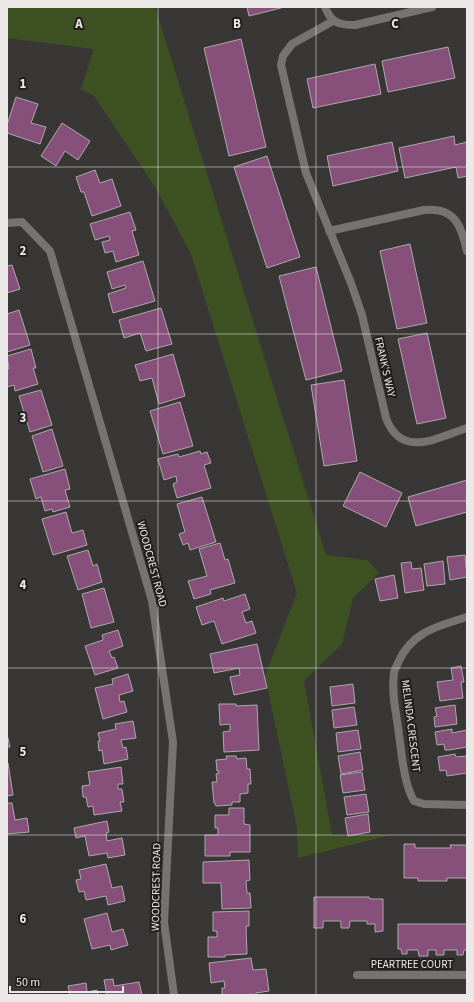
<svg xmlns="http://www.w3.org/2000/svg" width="474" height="1002" font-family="'Source Sans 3',sans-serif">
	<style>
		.green { fill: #3e5123 }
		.building { fill: #86507a; stroke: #aca9ab }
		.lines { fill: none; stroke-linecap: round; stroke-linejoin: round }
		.street { stroke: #757473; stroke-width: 8 }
		.grid { fill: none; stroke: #eae9e7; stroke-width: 1; stroke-opacity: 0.55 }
		.labels { text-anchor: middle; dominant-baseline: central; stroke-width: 4; stroke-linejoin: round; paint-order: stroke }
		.street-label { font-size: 11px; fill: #eae9e7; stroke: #201f1e }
		.grid-label { font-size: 13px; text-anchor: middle; font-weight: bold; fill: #eae9e7; stroke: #201f1e; stroke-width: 4; stroke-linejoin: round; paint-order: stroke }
	</style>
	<rect width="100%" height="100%" fill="#393735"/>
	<path class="green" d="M 7,7 L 155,7 L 326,555 L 367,560 L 379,573 L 353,598 L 342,644 L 304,681 L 332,835 L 391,835 L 298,858 L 297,828 L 265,676 L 297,593 L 191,254 L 155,187 L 94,96 L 81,89 L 94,49 L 7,38 Z"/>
	<path class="building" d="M 247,7 L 280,7 L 281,8 L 249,16 Z
		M 241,39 L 266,147 L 229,156 L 204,48 Z
		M 448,47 L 455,78 L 388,92 L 382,61 Z
		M 375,64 L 381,94 L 313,108 L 307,79 Z
		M 16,97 L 38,104 L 31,123 L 46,127 L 40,144 L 7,133 L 7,125 Z
		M 62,123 L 90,141 L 78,160 L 65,151 L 56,166 L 41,156 Z
		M 454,136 L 455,145 L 467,142 L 467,176 L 458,178 L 456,167 L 405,178 L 399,148 Z
		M 392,142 L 398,171 L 333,186 L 327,156 Z
		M 267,156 L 300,257 L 267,268 L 234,167 Z
		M 95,170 L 100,183 L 112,179 L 121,206 L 92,216 L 84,192 L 81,192 L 76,177 Z
		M 130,212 L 136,230 L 132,231 L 139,255 L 116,262 L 113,251 L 105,253 L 102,242 L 110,240 L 109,236 L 95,240 L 90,224 Z
		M 410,244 L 427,323 L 397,329 L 380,251 Z
		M 143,261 L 155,301 L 113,313 L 108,294 L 126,288 L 125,285 L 112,289 L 107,272 Z
		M 12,265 L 20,289 L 7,293 L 7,266 Z
		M 316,267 L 342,371 L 306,380 L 279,276 Z
		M 161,308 L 172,344 L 146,351 L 140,333 L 124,338 L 119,320 Z
		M 19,310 L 30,345 L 7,352 L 7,314 Z
		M 427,333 L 446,418 L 417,424 L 398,339 Z
		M 31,349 L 36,368 L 33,368 L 38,384 L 15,391 L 14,385 L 7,387 L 7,369 L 9,369 L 7,356 Z
		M 173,354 L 185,396 L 159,404 L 152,378 L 140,381 L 135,365 Z
		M 344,380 L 357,461 L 324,466 L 311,385 Z
		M 41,390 L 52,425 L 30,432 L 19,396 Z
		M 180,402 L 193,446 L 163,454 L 150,411 Z
		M 52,429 L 63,466 L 43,472 L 32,436 Z
		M 200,451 L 201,454 L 207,452 L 211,463 L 204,465 L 211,488 L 177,498 L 173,484 L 177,482 L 176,476 L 164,480 L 158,459 L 178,454 L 179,457 Z
		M 65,469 L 70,489 L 65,490 L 70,507 L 53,512 L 52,509 L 45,511 L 41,497 L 36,499 L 30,479 Z
		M 360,472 L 402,493 L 386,527 L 343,506 Z
		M 467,480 L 467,512 L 416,526 L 408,497 Z
		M 202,497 L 216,542 L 190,550 L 188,543 L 183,545 L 179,534 L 185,532 L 177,504 Z
		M 66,512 L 72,533 L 83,530 L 87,545 L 53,555 L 42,519 Z
		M 220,543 L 225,560 L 228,559 L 235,583 L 210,590 L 211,594 L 194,599 L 188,581 L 207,576 L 199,549 Z
		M 88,550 L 93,566 L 97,564 L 102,582 L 78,590 L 67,556 Z
		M 465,555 L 467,577 L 450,580 L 447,557 Z
		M 443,561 L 445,584 L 427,586 L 424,564 Z
		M 411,562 L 412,569 L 421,568 L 424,590 L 405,593 L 401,563 Z
		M 394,575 L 398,598 L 380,601 L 375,579 Z
		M 104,588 L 114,622 L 91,628 L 82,594 Z
		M 245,594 L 250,609 L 242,612 L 246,623 L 252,621 L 256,633 L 222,644 L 214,621 L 202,625 L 196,607 L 223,598 L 224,601 Z
		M 118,630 L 123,646 L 109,651 L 112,658 L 114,657 L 118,668 L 95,675 L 85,646 L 103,640 L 102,635 Z
		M 257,644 L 267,688 L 234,695 L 230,677 L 240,675 L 239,668 L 214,673 L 210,654 Z
		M 461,666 L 464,682 L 461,682 L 463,698 L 440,701 L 437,682 L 453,680 L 451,668 Z
		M 128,674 L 133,691 L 119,695 L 120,702 L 124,701 L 127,712 L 103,719 L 95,688 L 113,684 L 112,679 Z
		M 353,684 L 355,703 L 332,706 L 330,687 Z
		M 219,704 L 236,704 L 236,706 L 257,705 L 259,750 L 224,752 L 223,732 L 230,731 L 230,724 L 220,725 Z
		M 455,705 L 457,724 L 435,727 L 434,717 L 437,716 L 435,708 Z
		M 354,707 L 357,725 L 334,728 L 332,710 Z
		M 133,721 L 136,738 L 121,740 L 123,748 L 126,747 L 128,759 L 104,764 L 102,750 L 99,751 L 98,741 L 100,741 L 98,733 L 116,729 L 115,724 Z
		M 452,729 L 452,733 L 467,730 L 467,747 L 449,750 L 445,750 L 444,744 L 437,745 L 435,732 Z
		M 358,730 L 361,749 L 338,752 L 336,733 Z
		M 7,734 L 10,747 L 7,747 Z
		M 360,752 L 363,770 L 341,774 L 338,756 Z
		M 455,754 L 456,757 L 467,756 L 467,773 L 447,776 L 446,770 L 440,771 L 438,757 Z
		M 226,756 L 236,756 L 237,759 L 246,758 L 247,769 L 250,769 L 251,784 L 248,784 L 248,793 L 240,794 L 240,802 L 232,802 L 232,805 L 216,806 L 215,803 L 214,803 L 212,782 L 217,782 L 216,774 L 219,773 L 219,771 L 217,771 L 216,760 L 227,759 Z
		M 7,763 L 8,763 L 13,795 L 7,796 Z
		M 121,767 L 123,784 L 118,784 L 118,789 L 122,789 L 124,802 L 120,802 L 122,811 L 94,815 L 93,806 L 88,807 L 86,797 L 83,797 L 82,786 L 90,785 L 88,772 Z
		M 362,772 L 365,790 L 343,793 L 340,775 Z
		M 366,794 L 369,812 L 347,815 L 344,797 Z
		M 7,803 L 12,803 L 15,820 L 27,818 L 29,832 L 7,834 Z
		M 229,808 L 244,808 L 244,824 L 250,825 L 250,852 L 230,852 L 230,856 L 205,856 L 205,835 L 218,835 L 218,828 L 215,828 L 215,815 L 229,815 Z
		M 368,814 L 370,832 L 348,836 L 345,818 Z
		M 107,821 L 109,832 L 106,833 L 107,841 L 122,838 L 125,855 L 108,858 L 107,853 L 89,856 L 85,836 L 76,838 L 74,828 Z
		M 404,844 L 415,844 L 415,848 L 451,848 L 450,845 L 467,845 L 467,878 L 447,878 L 447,881 L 418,881 L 418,878 L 404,878 Z
		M 249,860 L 250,880 L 246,881 L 247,893 L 250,893 L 251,908 L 222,909 L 221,883 L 203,883 L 203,862 Z
		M 106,864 L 112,888 L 122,886 L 125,901 L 108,905 L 106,896 L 86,900 L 84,891 L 79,892 L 76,880 L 81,879 L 79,870 Z
		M 314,897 L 369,897 L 370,899 L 383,899 L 383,931 L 375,932 L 375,924 L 367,924 L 367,921 L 350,921 L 349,928 L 341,928 L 341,921 L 323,921 L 323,928 L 314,928 Z
		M 249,911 L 249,926 L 246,926 L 247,954 L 225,955 L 225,957 L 208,957 L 208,937 L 217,937 L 217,931 L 213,931 L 213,912 Z
		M 107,913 L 112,932 L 123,929 L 128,945 L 111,950 L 110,945 L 92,949 L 84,919 Z
		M 398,924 L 467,924 L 467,950 L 464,950 L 463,955 L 457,955 L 457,950 L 444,950 L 444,955 L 436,955 L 436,950 L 428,950 L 428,956 L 419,956 L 418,950 L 407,950 L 407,954 L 402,954 L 401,949 L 398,949 Z
		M 251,958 L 253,970 L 266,969 L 269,991 L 256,993 L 256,995 L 222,995 L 222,988 L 225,988 L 224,981 L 211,983 L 209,963 Z
		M 113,979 L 114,986 L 139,982 L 142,995 L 107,995 L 104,980 Z
		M 86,983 L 87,992 L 97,990 L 98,995 L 69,995 L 70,995 L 68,986 Z"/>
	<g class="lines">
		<path class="street" d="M 325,7 C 331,23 339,25 355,25 L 432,7
			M 333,21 L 292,44 L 283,56 L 281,65 L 306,173 L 351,283 L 362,315 L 386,418 C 401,459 437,438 467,428
			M 7,223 L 22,222 L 50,251 L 152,601 L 173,742 L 164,922 L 174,995
			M 329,231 L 424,210 C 455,207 461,225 467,251
			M 467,617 C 438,626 411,632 398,663 C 397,666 394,670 394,674 C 391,694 397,716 399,735 C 402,756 404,784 414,801 L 424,804 L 467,805
			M 357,975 L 467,975"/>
	</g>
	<path class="grid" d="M 158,7 L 158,995M 316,7 L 316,995M 7,167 L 467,167M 7,334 L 467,334M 7,501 L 467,501M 7,668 L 467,668M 7,835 L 467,835"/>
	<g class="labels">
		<g class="street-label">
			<text transform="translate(385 367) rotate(77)">FRANK'S WAY</text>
			<text transform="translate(152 564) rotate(75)">WOODCREST ROAD</text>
			<text transform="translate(411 726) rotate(83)">MELINDA CRESCENT</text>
			<text transform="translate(156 887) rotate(-89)">WOODCREST ROAD</text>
			<text x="412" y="964">PEARTREE COURT</text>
		</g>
	</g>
	<g class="grid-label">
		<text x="79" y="28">A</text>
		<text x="237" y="28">B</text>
		<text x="395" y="28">C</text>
		<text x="23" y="88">1</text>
		<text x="23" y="255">2</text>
		<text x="23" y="422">3</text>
		<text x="23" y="589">4</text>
		<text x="23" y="756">5</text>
		<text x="23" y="923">6</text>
	</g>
	<rect width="474" height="1002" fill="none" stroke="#eae9e7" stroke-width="16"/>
	<path d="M10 986v6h113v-6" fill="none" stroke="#eae9e7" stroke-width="2"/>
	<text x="16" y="986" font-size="12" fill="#eae9e7" stroke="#201f1e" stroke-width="3" paint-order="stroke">50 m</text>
</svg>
